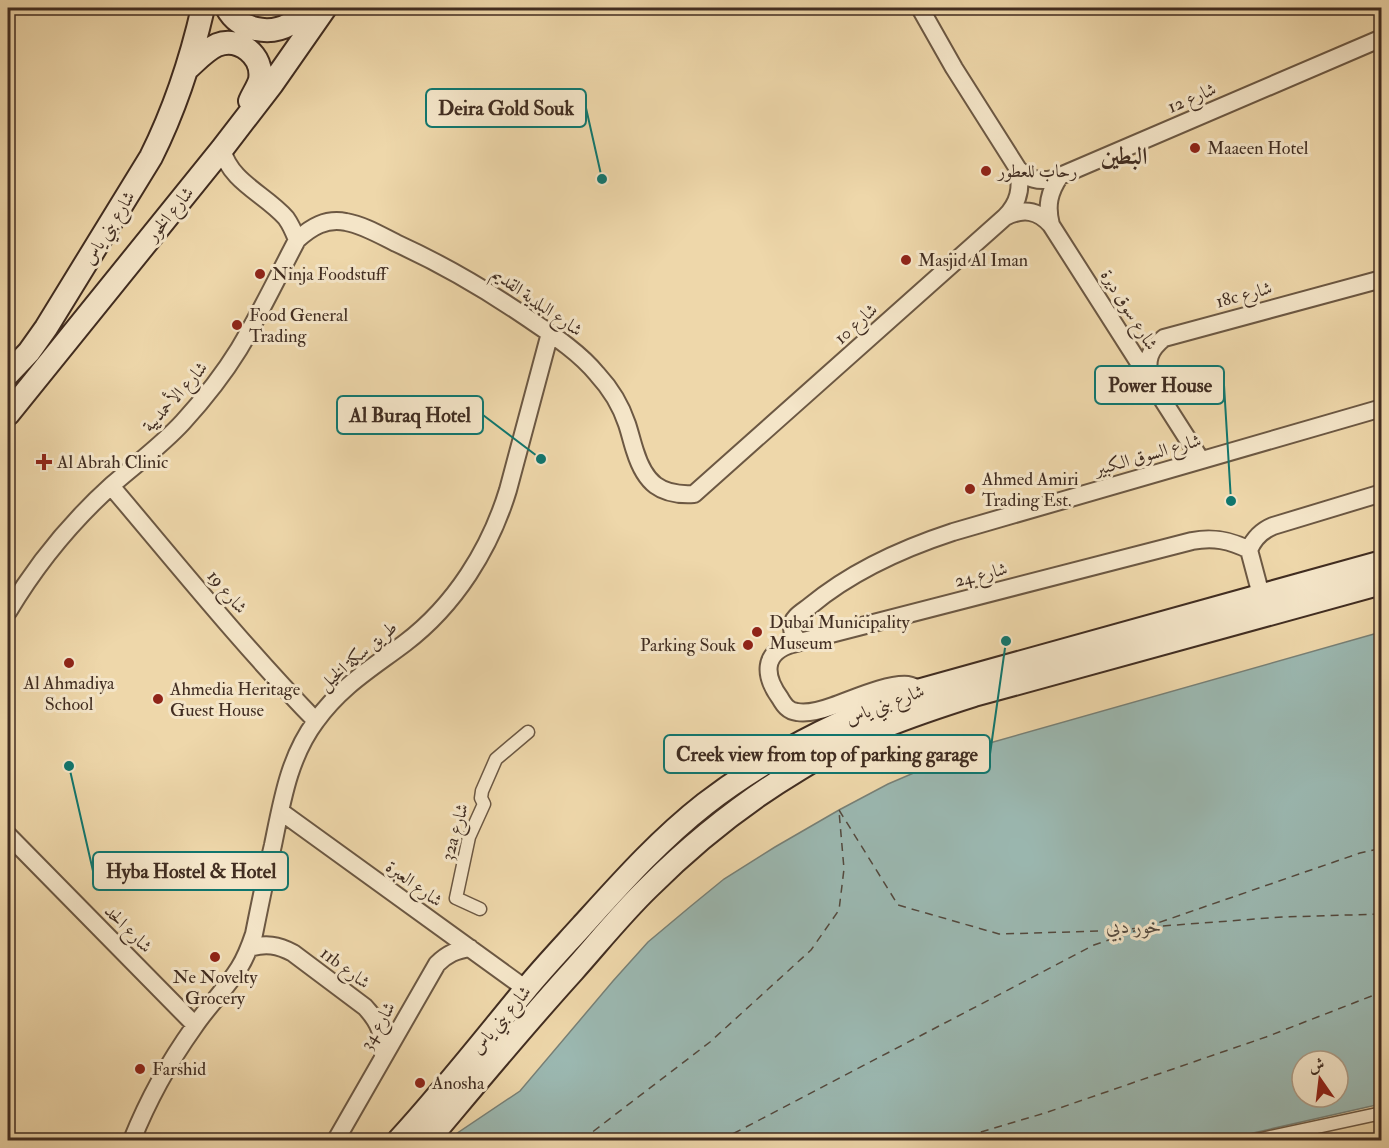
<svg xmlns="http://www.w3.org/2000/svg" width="1389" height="1148" font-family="'IM FELL Double Pica',Amiri,serif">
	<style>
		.water { fill: #9bb8b1; stroke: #778077; stroke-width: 1.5; fill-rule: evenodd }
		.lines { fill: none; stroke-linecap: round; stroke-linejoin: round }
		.ferry { stroke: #53493e; stroke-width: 1.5; stroke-dasharray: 8 6; stroke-linecap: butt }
		.pedestrian-casing { stroke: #6c5843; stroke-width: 15 }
		.minor-casing { stroke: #6c5843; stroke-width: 20 }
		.secondary-casing { stroke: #412d21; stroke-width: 26 }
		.pedestrian { stroke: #f4e5c8; stroke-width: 12 }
		.minor { stroke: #f4e5c8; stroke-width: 16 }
		.secondary { stroke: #f4e5c8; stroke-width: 22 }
		.poi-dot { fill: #8f2418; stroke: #f4e5c8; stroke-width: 2 }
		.labels { text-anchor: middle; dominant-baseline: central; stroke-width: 6; stroke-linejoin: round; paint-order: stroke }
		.street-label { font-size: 18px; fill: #412d21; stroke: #f4e5c8 }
		.poi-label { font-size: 18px; fill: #412d21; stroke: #f4e5c8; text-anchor: start }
		.water-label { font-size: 20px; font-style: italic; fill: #53493e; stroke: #f4e5c8 }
		.district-label { font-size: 24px; font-weight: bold; fill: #412d21; stroke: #f4e5c8 }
		.leader { fill: none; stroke: #0f766e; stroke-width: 2 }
		.callout-dot { fill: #0f766e; stroke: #f4e5c8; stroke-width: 2 }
		.callout { fill: #f4e5c8; stroke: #0f766e; stroke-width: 2 }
		.callout-label { font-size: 20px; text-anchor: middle; font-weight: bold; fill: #412d21 }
	</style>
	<rect width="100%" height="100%" fill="#eed7aa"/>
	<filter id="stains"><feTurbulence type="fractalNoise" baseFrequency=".00333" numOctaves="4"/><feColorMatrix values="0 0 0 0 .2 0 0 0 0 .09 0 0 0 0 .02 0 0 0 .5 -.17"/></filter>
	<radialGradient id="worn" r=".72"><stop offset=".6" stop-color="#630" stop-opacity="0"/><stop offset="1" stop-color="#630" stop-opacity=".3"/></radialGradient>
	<path class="water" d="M 1381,632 L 1381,1104 L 1222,1140 L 447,1140 L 520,1091 L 613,981 L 648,942 L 691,906 L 724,879 L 775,847 L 839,810 L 888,784 L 972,748 ZM 1302,1061 L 1338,1061 L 1338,1097 L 1302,1097 Z"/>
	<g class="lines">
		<path class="ferry" d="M 839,810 L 898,905 L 999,934 L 1101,931 L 1141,928
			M 1149,927 L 1282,917 L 1382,914
			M 582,1140 L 710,1042 L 811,950 L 839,910 L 844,869 L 839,811
			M 721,1140 L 1094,945 L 1360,853 L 1382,848
			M 954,1140 L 1045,1113 L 1266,1037 L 1382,992"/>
		<g class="pedestrian-casing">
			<path id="pedestrian" d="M 480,909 L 456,898 L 469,837 L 484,804 L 481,798 L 482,791 L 496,759 L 528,732
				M 1257,1140 L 1382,1113"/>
		</g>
		<g class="minor-casing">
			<path id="minor" d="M 920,8 L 954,68 L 1018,169 C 1022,188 1019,203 1005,217
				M 222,149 C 230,182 265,194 286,218 C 291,225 294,232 297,240
				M 1018,169 C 1028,179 1038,182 1053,179 L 1382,38
				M 1060,176 C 1049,192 1046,206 1051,225 L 1201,460
				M 1150,379 C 1146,360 1149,350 1164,338 L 1382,279
				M 111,486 C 178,565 243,646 316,721
				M 1249,550 C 1254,538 1261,531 1273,526 L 1382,493
				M 1249,550 L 1261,595
				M 8,612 C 36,565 71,522 112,485 C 136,464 162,445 183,422 C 204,399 223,375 239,349 C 260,314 278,276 297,240 C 311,227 326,218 346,222 C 363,225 380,235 396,243 C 442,264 485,289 526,317 C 551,334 578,351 597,374 C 610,388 621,406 627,424 C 630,433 632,442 635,451 C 645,483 660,496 694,494 L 1005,217 C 1023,208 1038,210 1051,225
				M 800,642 C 796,638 791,632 792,626 C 792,617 804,611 810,606 C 852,571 901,549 953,532 L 1382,408
				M 921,690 C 917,688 913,686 908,685 C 888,683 853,699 833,706 C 822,710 809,714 797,712 C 788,711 784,705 780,698 C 764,676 762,653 792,644 L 1192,541 C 1213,537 1230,540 1249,550
				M 280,811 L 526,989
				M 8,835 L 195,1025
				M 249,948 C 266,943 278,945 293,953 L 365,1007 C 380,1023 384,1035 383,1057
				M 132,1140 C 148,1100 169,1062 194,1027 C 208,1006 226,989 239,968 C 246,957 250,946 254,934 C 260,904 266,874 273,845 C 282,801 289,757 316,721 C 341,686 372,668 405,643 C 455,605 490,549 508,490 L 550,333
				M 336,1140 L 437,964 C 447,954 456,950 470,948"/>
		</g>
		<g class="secondary-casing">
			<path id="secondary" d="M 227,8 C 239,30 269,36 290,24 C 296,20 302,13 307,8
				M 188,68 C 197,60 206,50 217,45 C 239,36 264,56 260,80 C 258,87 253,94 250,101
				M 8,374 L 29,352 L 46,328 L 151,157 C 175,109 191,60 203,8
				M 8,414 L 222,149 L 272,84 L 325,8
				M 399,1140 C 443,1092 483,1041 525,990 C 543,968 563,947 582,926 C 621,883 659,840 705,804 C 770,754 843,718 921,690 L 1382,562
				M 428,1140 C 476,1083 523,1026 573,971 C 598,943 622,913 649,887 C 694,842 744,802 799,769 C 853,735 914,714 974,695 L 1382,583"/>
		</g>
		<use href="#pedestrian" class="pedestrian"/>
		<use href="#minor" class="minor"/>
		<use href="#secondary" class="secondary"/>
	</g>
	<g class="poi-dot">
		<circle cx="1195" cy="148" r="6"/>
		<circle cx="986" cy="171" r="6"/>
		<circle cx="906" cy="260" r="6"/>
		<circle cx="260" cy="274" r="6"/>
		<circle cx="237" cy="325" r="6"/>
		<path d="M41 453h6v6h6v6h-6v6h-6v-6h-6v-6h6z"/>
		<circle cx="970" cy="489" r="6"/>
		<circle cx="757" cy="632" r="6"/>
		<circle cx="748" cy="645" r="6"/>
		<circle cx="69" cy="663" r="6"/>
		<circle cx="158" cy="699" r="6"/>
		<circle cx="215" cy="957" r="6"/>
		<circle cx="140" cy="1069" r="6"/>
		<circle cx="420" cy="1083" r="6"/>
	</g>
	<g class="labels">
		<g class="street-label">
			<text transform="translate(1192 98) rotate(-23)">شارع 12</text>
			<text transform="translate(170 214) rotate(-51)">شارع الخور</text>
			<text transform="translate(109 228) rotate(-58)">شارع بني ياس</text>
			<text transform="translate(1244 295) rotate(-15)">18c شارع</text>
			<text transform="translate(537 302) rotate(35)">شارع البلدية القديم</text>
			<text transform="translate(1129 310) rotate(58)">شارع سوق ديرة</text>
			<text transform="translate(856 324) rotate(-42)">شارع 10</text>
			<text transform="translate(175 397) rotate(-48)">شارع الأحمديية</text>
			<text transform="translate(1148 455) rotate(-16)">شارع السوق الكبير</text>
			<text transform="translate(981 575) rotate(-14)">شارع 24</text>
			<text transform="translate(227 592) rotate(50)">شارع 19</text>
			<text transform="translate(358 656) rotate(-40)">طريق سكة الخيل</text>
			<text transform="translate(885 705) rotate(-21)">شارع بني ياس</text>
			<text transform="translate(455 832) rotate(-74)">32a شارع</text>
			<text transform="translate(414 884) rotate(36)">شارع العبرة</text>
			<text transform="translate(128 929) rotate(45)">شارع الحد</text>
			<text transform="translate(345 968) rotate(37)">11b شارع</text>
			<text transform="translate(501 1020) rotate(-50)">شارع بني ياس</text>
			<text transform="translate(378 1026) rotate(-60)">شارع 34</text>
		</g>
		<g class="poi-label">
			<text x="1207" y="148">Maaeen Hotel</text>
			<text x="998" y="171">رحاب للعطور</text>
			<text x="918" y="260">Masjid Al Iman</text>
			<text x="272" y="274">Ninja Foodstuff</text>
			<text x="249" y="315">Food General<tspan x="249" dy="21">Trading</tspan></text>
			<text x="57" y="462">Al Abrah Clinic</text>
			<text x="982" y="479">Ahmed Amiri<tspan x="982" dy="21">Trading Est.</tspan></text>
			<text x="769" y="622">Dubai Municipality<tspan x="769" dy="21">Museum</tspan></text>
			<text x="736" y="645" text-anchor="end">Parking Souk</text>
			<text x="69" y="683" text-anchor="middle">Al Ahmadiya<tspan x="69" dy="21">School</tspan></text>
			<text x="170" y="689">Ahmedia Heritage<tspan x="170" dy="21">Guest House</tspan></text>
			<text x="215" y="977" text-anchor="middle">Ne Novelty<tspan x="215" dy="21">Grocery</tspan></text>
			<text x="152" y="1069">Farshid</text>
			<text x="432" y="1083">Anosha</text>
		</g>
		<g class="water-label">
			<text x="1134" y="926">خور دبي</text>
		</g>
		<g class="district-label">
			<text x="1124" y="156">البطين</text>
		</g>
	</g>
	<path class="leader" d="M602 179L586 108M1231 501L1224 385M541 459L483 415M1006 641L990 754M69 766L93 871"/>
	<g class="callout-dot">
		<circle cx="602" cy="179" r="6"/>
		<circle cx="1231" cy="501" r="6"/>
		<circle cx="541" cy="459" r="6"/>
		<circle cx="1006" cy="641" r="6"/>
		<circle cx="69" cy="766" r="6"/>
	</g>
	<g class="callout">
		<rect x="426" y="89" width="160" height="38" rx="6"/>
		<rect x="1095" y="366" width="129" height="38" rx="6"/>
		<rect x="337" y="396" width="146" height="38" rx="6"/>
		<rect x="664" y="735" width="326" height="38" rx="6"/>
		<rect x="93" y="852" width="195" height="38" rx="6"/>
	</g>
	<g class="callout-label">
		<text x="506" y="115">Deira Gold Souk</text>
		<text x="1160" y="392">Power House</text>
		<text x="410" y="422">Al Buraq Hotel</text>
		<text x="827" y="761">Creek view from top of parking garage</text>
		<text x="191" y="878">Hyba Hostel &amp; Hotel</text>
	</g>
	<rect width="1389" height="1148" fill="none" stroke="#eed7aa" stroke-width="30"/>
	<rect x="9" y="9" width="1371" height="1130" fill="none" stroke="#412d21" stroke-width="3"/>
	<rect x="15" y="15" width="1359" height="1118" fill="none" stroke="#412d21" stroke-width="1.5"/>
	<g transform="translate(1320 1079) rotate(346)"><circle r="28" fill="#f4e5c8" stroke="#ac9b85" stroke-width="1.5"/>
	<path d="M0-4.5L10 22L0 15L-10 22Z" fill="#8f2418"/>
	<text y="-9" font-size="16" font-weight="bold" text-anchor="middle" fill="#412d21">ش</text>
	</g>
	<rect width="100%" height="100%" filter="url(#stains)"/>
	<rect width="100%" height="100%" fill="url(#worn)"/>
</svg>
